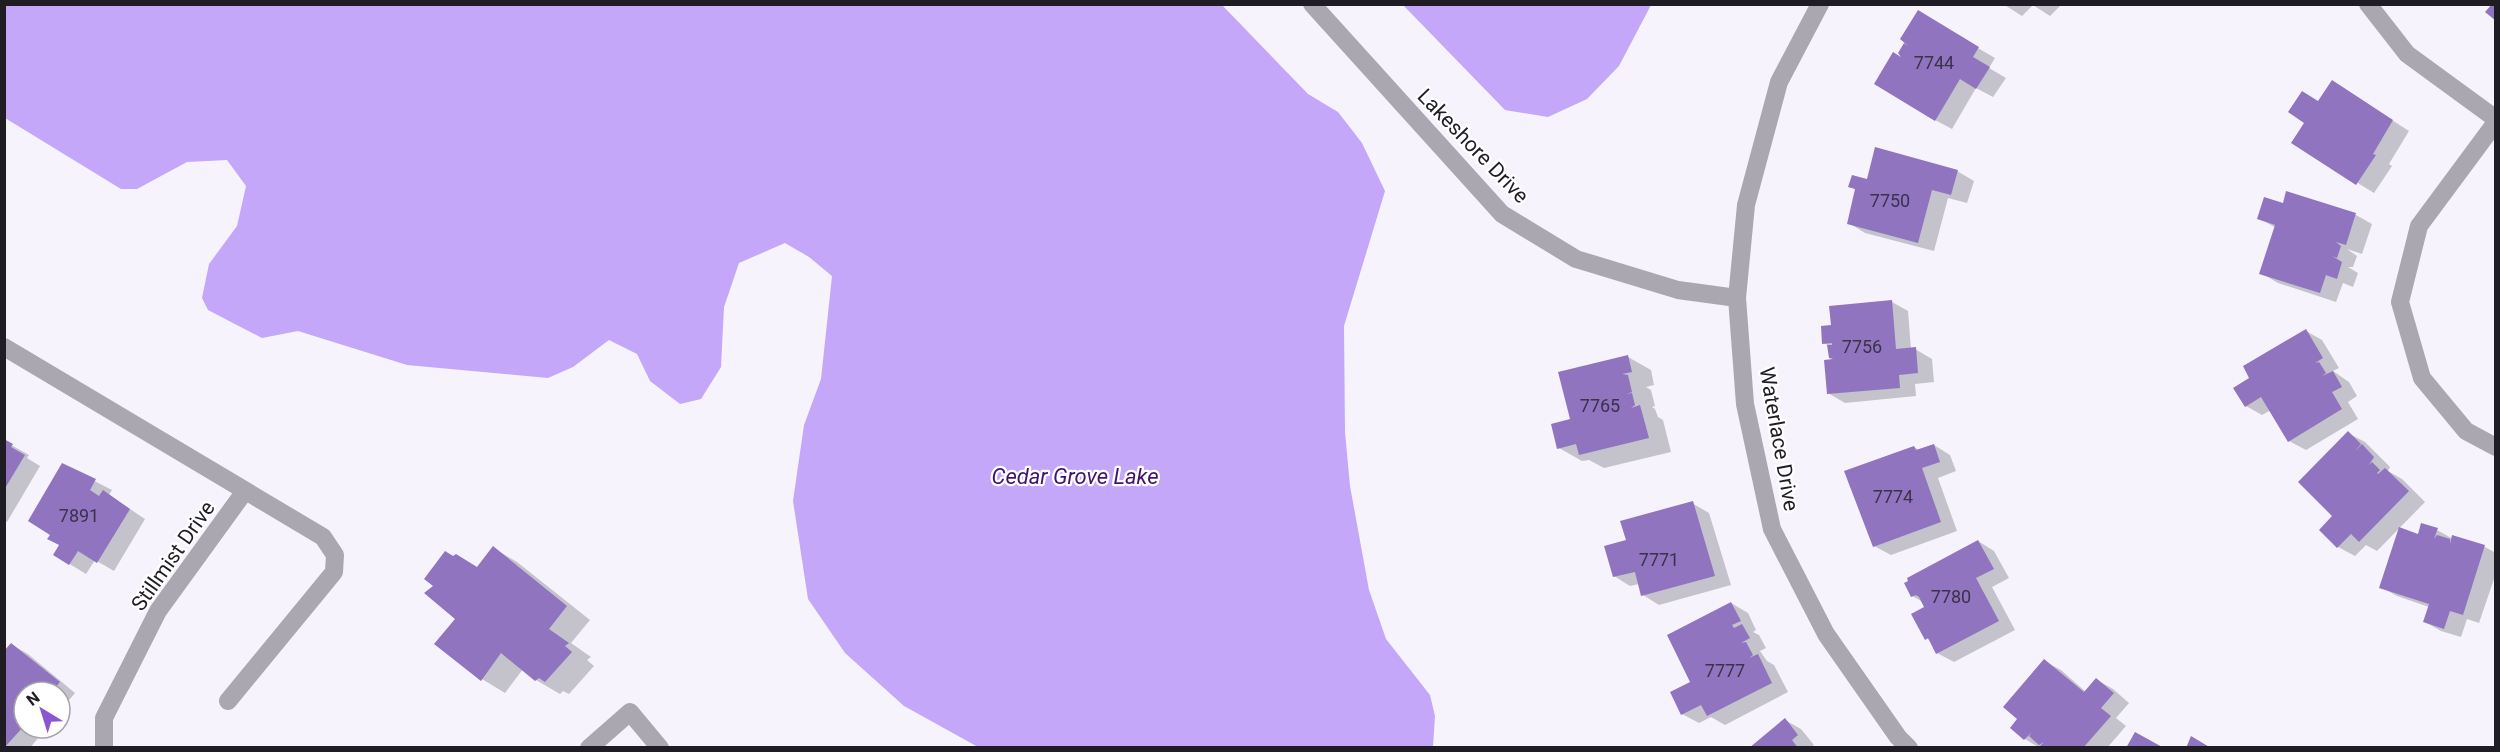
<svg xmlns="http://www.w3.org/2000/svg" width="2500" height="752" font-family="Roboto,sans-serif">
	<style>
		.water { fill: #c4a7f8 }
		.shadow { fill: #0003 }
		.building { fill: #9074c0 }
		.lines { fill: none; stroke-linecap: round; stroke-linejoin: round }
		.minor { stroke: #aaa7b1; stroke-width: 18 }
		.labels { text-anchor: middle; dominant-baseline: central; stroke-width: 4.5; stroke-linejoin: round; paint-order: stroke }
		.number-label { font-size: 18px; fill: #3b324b }
		.street-label { font-size: 21px; fill: #1f1c24; stroke: #fff }
		.water-label { font-size: 22px; font-style: italic; fill: #411370; stroke: #fff }
	</style>
	<rect width="100%" height="100%" fill="#f6f3fd"/>
	<path class="water" d="M 4,5 L 1222,5 L 1308,94 L 1338,112 L 1362,143 L 1385,191 L 1344,326 L 1345,432 L 1350,486 L 1369,590 L 1386,639 L 1430,695 L 1435,716 L 1433,747 L 978,747 L 904,706 L 845,653 L 808,599 L 793,501 L 804,425 L 821,379 L 832,276 L 809,257 L 785,243 L 739,263 L 724,307 L 721,367 L 701,399 L 680,404 L 650,381 L 637,354 L 609,340 L 573,367 L 548,378 L 407,365 L 298,331 L 262,338 L 208,310 L 202,298 L 209,264 L 237,226 L 246,186 L 227,160 L 187,162 L 137,189 L 121,189 L 5,118 Z
		M 1403,5 L 1651,5 L 1619,66 L 1587,99 L 1548,117 L 1505,110 Z"/>
	<path class="shadow" d="M 2003,4 L 2062,4 L 2050,16 L 2033,5 L 2022,16 Z
		M 1918,13 L 1995,58 L 1989,68 L 2006,78 L 1993,97 L 1976,88 L 1952,129 L 1935,120 L 1906,62 L 1914,51 Z
		M 2348,92 L 2409,131 L 2389,164 L 2392,166 L 2374,193 L 2293,143 L 2319,102 Z
		M 1957,171 L 1974,181 L 1967,203 L 1948,198 L 1934,251 L 1865,233 L 1849,223 L 1856,190 L 1850,186 L 1869,181 Z
		M 2287,192 L 2356,215 L 2372,224 L 2362,254 L 2347,249 L 2357,256 L 2353,267 L 2348,267 L 2358,273 L 2353,287 L 2343,283 L 2336,302 L 2278,283 L 2261,273 L 2276,228 L 2259,218 L 2284,205 Z
		M 1892,302 L 1908,311 L 1911,349 L 1915,349 L 1932,359 L 1934,382 L 1915,384 L 1916,396 L 1845,403 L 1828,393 L 1836,361 L 1830,357 L 1829,346 L 1824,343 L 1832,327 Z
		M 2306,331 L 2322,340 L 2339,368 L 2333,371 L 2349,382 L 2357,396 L 2348,402 L 2358,419 L 2306,450 L 2289,441 L 2271,410 L 2262,415 L 2246,406 L 2251,378 Z
		M 1628,357 L 1651,370 L 1654,385 L 1646,387 L 1651,390 L 1655,406 L 1652,407 L 1655,409 L 1658,417 L 1663,420 L 1671,452 L 1604,468 L 1589,460 L 1582,461 L 1559,448 L 1572,420 Z
		M 2348,433 L 2365,442 L 2390,467 L 2388,471 L 2402,479 L 2425,502 L 2377,551 L 2366,545 L 2355,556 L 2338,547 L 2321,530 L 2335,516 Z
		M 4,441 L 29,455 L 27,458 L 40,466 L 7,522 L 4,521 Z
		M 1934,445 L 1950,455 L 1956,471 L 1938,478 L 1957,531 L 1891,555 L 1874,546 L 1914,447 L 1919,450 Z
		M 63,465 L 112,490 L 109,495 L 145,519 L 114,571 L 95,560 L 86,574 L 55,555 L 61,545 Z
		M 1692,503 L 1709,513 L 1731,585 L 1659,605 L 1643,595 L 1639,584 L 1630,586 L 1614,576 L 1628,541 Z
		M 2437,530 L 2453,539 L 2453,537 L 2485,547 L 2496,553 L 2496,573 L 2479,623 L 2467,619 L 2461,637 L 2441,631 L 2425,622 L 2429,607 L 2397,596 L 2381,587 L 2419,535 Z
		M 1978,541 L 1994,551 L 2009,578 L 1992,587 L 2015,630 L 1954,662 L 1937,653 L 1931,641 L 1926,638 L 1926,608 L 1923,602 L 1912,596 Z
		M 493,548 L 517,562 L 590,620 L 571,643 L 591,657 L 587,660 L 594,666 L 569,694 L 563,691 L 560,694 L 536,680 L 523,669 L 505,693 L 482,679 L 436,644 L 457,619 L 478,568 Z
		M 1731,603 L 1748,613 L 1756,630 L 1753,632 L 1759,635 L 1766,648 L 1760,651 L 1767,661 L 1774,665 L 1788,692 L 1725,725 L 1711,717 L 1699,723 L 1682,714 L 1692,682 Z
		M 12,645 L 28,654 L 75,693 L 60,711 L 60,692 L 24,692 L 24,728 L 46,728 L 30,748 L 4,747 Z
		M 2044,661 L 2061,670 L 2086,692 L 2097,680 L 2113,689 L 2129,703 L 2116,718 L 2126,726 L 2107,748 L 2040,748 L 2025,739 L 2019,719 Z
		M 1785,720 L 1801,729 L 1814,745 L 1810,748 L 1751,748 Z"/>
	<path class="building" d="M 2492,4 L 2496,4 L 2496,21 L 2485,12 Z
		M 1918,10 L 1979,47 L 1973,57 L 1990,67 L 1976,89 L 1960,79 L 1935,121 L 1874,84 L 1893,52 L 1901,57 L 1898,53 L 1904,43 L 1908,46 L 1900,39 Z
		M 2332,80 L 2393,120 L 2373,154 L 2376,155 L 2356,185 L 2291,143 L 2304,123 L 2288,112 L 2302,91 L 2318,101 Z
		M 1875,147 L 1958,170 L 1951,195 L 1932,190 L 1918,243 L 1847,224 L 1855,189 L 1848,187 L 1852,175 L 1867,179 Z
		M 2286,191 L 2356,213 L 2346,245 L 2336,242 L 2341,246 L 2337,258 L 2332,256 L 2342,262 L 2337,279 L 2326,275 L 2320,293 L 2259,274 L 2275,225 L 2257,219 L 2264,197 L 2283,203 Z
		M 1892,300 L 1896,349 L 1916,347 L 1918,373 L 1899,375 L 1900,388 L 1827,394 L 1824,360 L 1833,359 L 1829,358 L 1827,345 L 1832,345 L 1832,343 L 1822,344 L 1821,326 L 1831,325 L 1829,306 Z
		M 2306,329 L 2323,358 L 2315,363 L 2319,362 L 2326,373 L 2322,376 L 2333,371 L 2342,387 L 2332,392 L 2342,409 L 2288,442 L 2261,397 L 2245,407 L 2233,388 L 2249,378 L 2243,366 Z
		M 1628,355 L 1632,372 L 1622,374 L 1628,375 L 1632,392 L 1627,394 L 1632,393 L 1635,405 L 1631,408 L 1640,405 L 1649,438 L 1579,455 L 1576,444 L 1557,449 L 1551,424 L 1570,419 L 1558,372 Z
		M 2348,431 L 2361,444 L 2355,451 L 2362,444 L 2374,457 L 2369,465 L 2372,462 L 2380,470 L 2377,473 L 2378,474 L 2385,468 L 2409,491 L 2359,542 L 2351,534 L 2337,548 L 2319,530 L 2332,516 L 2298,482 Z
		M 4,439 L 13,444 L 11,447 L 25,455 L 4,490 Z
		M 1934,444 L 1940,462 L 1922,468 L 1941,522 L 1873,547 L 1844,471 L 1914,446 L 1916,450 Z
		M 62,463 L 96,479 L 90,490 L 99,496 L 103,490 L 130,509 L 97,563 L 78,551 L 69,565 L 53,555 L 59,545 L 47,539 L 50,535 L 28,521 Z
		M 1693,501 L 1715,576 L 1641,596 L 1635,572 L 1613,577 L 1604,546 L 1626,540 L 1620,521 Z
		M 2421,523 L 2438,528 L 2434,539 L 2437,535 L 2450,539 L 2450,544 L 2452,535 L 2485,545 L 2463,615 L 2450,611 L 2444,629 L 2423,622 L 2429,604 L 2379,588 L 2399,527 L 2418,534 Z
		M 1978,540 L 1994,569 L 1976,578 L 1999,621 L 1936,654 L 1928,638 L 1925,640 L 1911,614 L 1924,607 L 1919,597 L 1916,595 L 1911,597 L 1904,583 L 1908,581 L 1907,578 Z
		M 493,546 L 567,606 L 549,629 L 569,643 L 565,646 L 572,652 L 545,682 L 539,678 L 535,681 L 501,653 L 481,681 L 434,644 L 455,619 L 424,593 L 433,586 L 424,579 L 445,551 L 453,556 L 456,554 L 477,567 Z
		M 1731,602 L 1741,621 L 1732,625 L 1734,628 L 1742,624 L 1750,638 L 1741,643 L 1746,642 L 1753,655 L 1749,658 L 1758,654 L 1772,683 L 1707,716 L 1701,705 L 1681,715 L 1670,692 L 1690,682 L 1667,635 Z
		M 11,643 L 60,682 L 52,692 L 24,692 L 24,726 L 4,748 L 4,651 Z
		M 2044,659 L 2084,692 L 2096,678 L 2114,693 L 2101,708 L 2111,716 L 2083,748 L 2038,748 L 2044,742 L 2039,745 L 2029,736 L 2032,732 L 2024,740 L 2010,728 L 2017,719 L 2003,707 Z
		M 1785,718 L 1798,735 L 1792,740 L 1798,748 L 1749,748 Z
		M 2135,732 L 2164,748 L 2126,748 Z
		M 2191,736 L 2211,748 L 2186,748 Z"/>
	<g class="lines">
		<path class="minor" d="M 1312,4 L 1502,214 L 1576,259 L 1678,290 L 1737,298
			M 1820,4 L 1779,82 L 1746,205 L 1737,298 L 1745,404 L 1772,529 L 1826,634 L 1898,737 L 1909,748
			M 2368,4 L 2407,54 L 2496,119
			M 2496,122 L 2419,226 L 2400,302 L 2422,378 L 2466,431 L 2496,447
			M 4,347 L 323,537 L 335,555 L 334,572 L 228,701
			M 104,748 L 104,718 L 158,611 L 245,491
			M 589,748 L 630,712 L 660,748"/>
	</g>
	<g class="labels">
		<g class="number-label">
			<text x="1934" y="62">7744</text>
			<text x="1890" y="200">7750</text>
			<text x="1862" y="346">7756</text>
			<text x="1600" y="405">7765</text>
			<text x="1893" y="496">7774</text>
			<text x="79" y="515">7891</text>
			<text x="1659" y="559">7771</text>
			<text x="1951" y="596">7780</text>
			<text x="1725" y="670">7777</text>
		</g>
		<g class="street-label">
			<text transform="translate(1473 146) rotate(46)">Lakeshore Drive</text>
			<text transform="translate(1779 439) rotate(80)">Waterlace Drive</text>
			<text transform="translate(173 556) rotate(-55)">Stillmist Drive</text>
		</g>
		<g class="water-label">
			<text x="1075" y="476">Cedar Grove Lake</text>
		</g>
	</g>
	<rect width="2500" height="752" fill="none" stroke="#1f1c24" stroke-width="12"/>
	<g transform="translate(42 710) rotate(322)"><circle r="28" fill="#ffffff" stroke="#a5a4a7" stroke-width="1.5"/>
	<path d="M0-4.5L10 22L0 15L-10 22Z" fill="#8a57d0"/>
	<text y="-9" font-size="16" font-weight="bold" text-anchor="middle" fill="#1f1c24">N</text>
	</g>
</svg>
